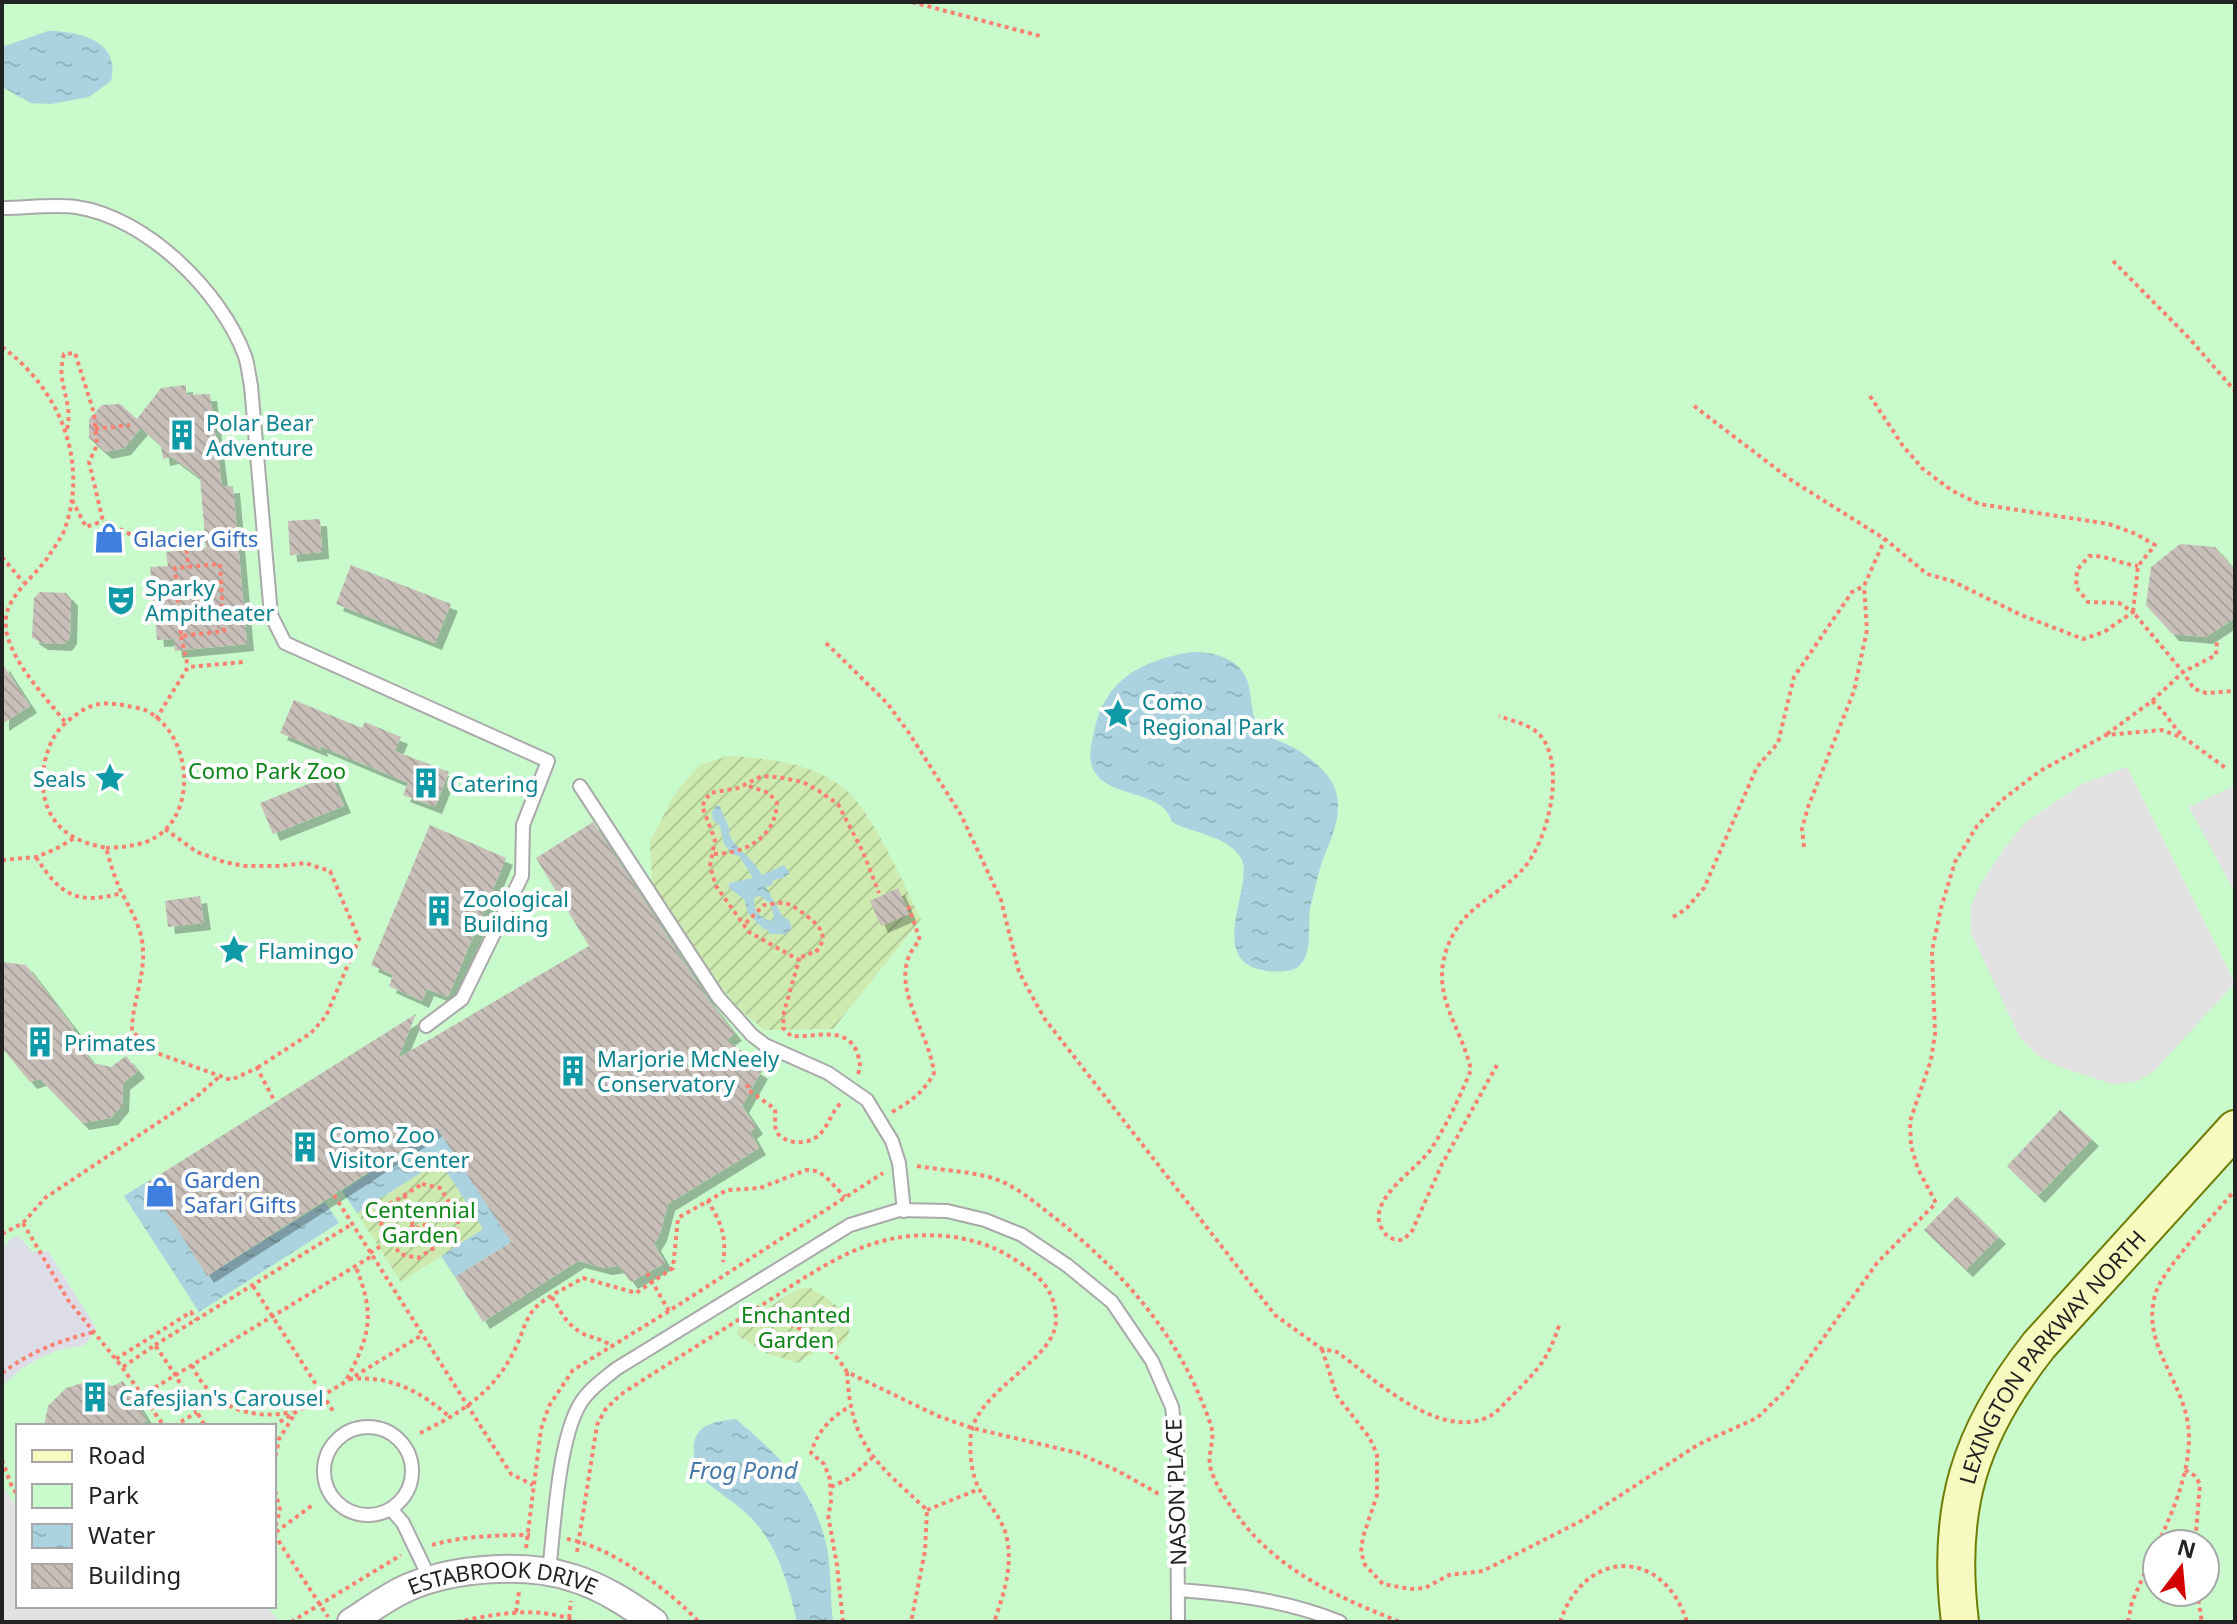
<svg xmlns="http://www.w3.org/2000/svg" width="2237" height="1624" font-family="'Noto Sans',sans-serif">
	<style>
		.park { fill: #c8facc; fill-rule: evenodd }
		.garden { fill: url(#garden-furrows) }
		.parking { fill: #e2e2e2 }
		.plaza { fill: #dddde8 }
		.water { fill: url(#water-ripples); fill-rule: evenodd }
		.building { fill: url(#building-back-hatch); filter: url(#shadow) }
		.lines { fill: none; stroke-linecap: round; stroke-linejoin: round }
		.lane-casing { stroke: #a9a9a9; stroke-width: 16 }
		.street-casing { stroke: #a9a9a9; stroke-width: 30 }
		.secondary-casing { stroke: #707d05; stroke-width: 40 }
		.path { stroke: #fa8072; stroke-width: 4; stroke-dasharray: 4 4; stroke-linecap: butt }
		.lane { stroke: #fff; stroke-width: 12 }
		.street { stroke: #fff; stroke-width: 26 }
		.secondary { stroke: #f7fabf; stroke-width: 36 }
		.labels { text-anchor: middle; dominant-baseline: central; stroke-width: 8; stroke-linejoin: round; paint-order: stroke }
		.culture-label { font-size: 22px; fill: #0d838f; stroke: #fff; text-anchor: start }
		.shop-label { font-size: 22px; fill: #366cbe; stroke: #fff; text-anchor: start }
		.park-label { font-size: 22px; fill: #0c8416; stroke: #fff }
		.street-label { font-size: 22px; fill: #222; stroke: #fff }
		.water-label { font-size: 24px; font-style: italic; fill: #4a7aab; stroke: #fff }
	</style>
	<defs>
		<pattern id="garden-furrows" width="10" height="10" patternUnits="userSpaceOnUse" patternTransform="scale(2)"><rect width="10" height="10" fill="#cdebb0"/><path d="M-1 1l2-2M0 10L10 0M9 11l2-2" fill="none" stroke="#b0c997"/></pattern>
		<pattern id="water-ripples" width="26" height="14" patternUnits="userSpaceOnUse" patternTransform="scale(2)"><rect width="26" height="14" fill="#aad3df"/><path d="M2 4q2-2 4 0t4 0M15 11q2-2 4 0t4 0" fill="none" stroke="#92b5bf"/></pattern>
		<pattern id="building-back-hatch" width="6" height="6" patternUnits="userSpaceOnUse" patternTransform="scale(2)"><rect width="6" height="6" fill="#c7bfb8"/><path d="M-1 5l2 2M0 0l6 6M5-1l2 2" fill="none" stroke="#aba49e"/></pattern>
		<filter id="shadow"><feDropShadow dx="7" dy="7" stdDeviation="0" flood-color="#0004"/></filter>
	</defs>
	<rect width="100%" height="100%" fill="#f2efe9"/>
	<path class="park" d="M 2,2 L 2235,2 L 2235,1622 L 2,1622 ZM 18,1426 L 274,1426 L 274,1606 L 18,1606 ZM 2157,1544 L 2205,1544 L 2205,1592 L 2157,1592 Z"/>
	<path class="garden" d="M 728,756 C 767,758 808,762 841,786 C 871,807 904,885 921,919 L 833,1029 L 764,1030 L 737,1007 L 709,970 L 652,884 L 650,842 L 674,795 L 699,765 Z
		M 440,1161 L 483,1229 L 401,1282 L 357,1213 Z
		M 811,1288 C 833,1302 868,1321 838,1348 L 821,1348 L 798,1363 L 766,1353 L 737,1335 L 740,1325 L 798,1289 Z"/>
	<path class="parking" d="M 2127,767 L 2235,983 L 2154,1071 L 2138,1081 L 2112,1084 L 2057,1066 L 2036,1054 L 2020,1038 L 1971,933 L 1971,906 L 1980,885 L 2004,849 L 2025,823 L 2080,785 Z
		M 2234,786 L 2235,788 L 2235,893 L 2189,807 Z
		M 2,1486 L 18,1509 L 18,1606 L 267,1606 L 278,1621 L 2,1622 Z"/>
	<path class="plaza" d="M 18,1236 L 33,1252 L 48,1251 L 96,1328 L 85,1345 L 58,1350 L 36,1360 L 21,1369 L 2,1386 L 2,1249 L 12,1238 Z"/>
	<path class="water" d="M 48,31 C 80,31 121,41 111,81 L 89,97 L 51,104 L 31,103 L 2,87 L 2,47 Z
		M 1191,652 C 1212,651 1239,658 1247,680 C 1253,697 1249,718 1263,732 C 1270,739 1282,741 1290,746 C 1307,754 1331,773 1336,792 C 1343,817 1330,840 1322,862 C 1317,876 1315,890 1311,904 C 1306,923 1315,953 1298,967 C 1291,972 1277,972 1268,971 C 1202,964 1256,883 1241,858 C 1227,835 1194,834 1172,822 C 1163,788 1108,800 1093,769 C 1088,758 1091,744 1094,732 C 1105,678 1142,661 1191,652 Z
		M 719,805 L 730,830 L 729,834 C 736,850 754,859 762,875 L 784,865 L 790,873 L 783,878 L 773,880 L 772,885 L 766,887 L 783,917 L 789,920 L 792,928 L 786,934 L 770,934 L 767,929 L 764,930 L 748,913 L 744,899 L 729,888 L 729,883 L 753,878 L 739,856 L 732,854 L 724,844 L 720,826 L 713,820 L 712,812 L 715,807 ZM 760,896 L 770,903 L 774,917 L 771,921 C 760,918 751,909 755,897 Z
		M 459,1113 L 550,1218 L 455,1277 L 441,1256 L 483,1229 L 440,1161 L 357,1213 L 342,1191 Z
		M 148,1181 L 207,1276 L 325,1202 L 339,1223 L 199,1312 L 124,1196 Z
		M 736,1419 C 781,1458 814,1487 827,1548 C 832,1572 830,1598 833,1622 L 797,1622 C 789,1585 777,1542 748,1515 C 733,1501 714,1489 698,1476 C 688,1437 694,1422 736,1419 Z"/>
	<path class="building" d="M 186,385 L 186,395 L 210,394 L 222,487 L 233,486 L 247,644 L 175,651 L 174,639 L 157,640 L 150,567 L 168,566 L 166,552 L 206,548 L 200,478 L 172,457 L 163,459 L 161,446 L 141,428 L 124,448 L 105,452 L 89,438 L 89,419 L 102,405 L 120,404 L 137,419 L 161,388 Z
		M 320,519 L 322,552 L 290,555 L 288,521 Z
		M 2180,544 L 2215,547 L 2235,570 L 2235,618 L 2206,637 L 2172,634 L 2146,605 L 2151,567 Z
		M 351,565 L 451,604 L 435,643 L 336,604 Z
		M 40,592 L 66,593 L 71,599 L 70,637 L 65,644 L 41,643 L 32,637 L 34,598 Z
		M 2,663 L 30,706 L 2,724 Z
		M 294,700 L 362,728 L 365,722 L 401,737 L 395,751 L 449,772 L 435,807 L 403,795 L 408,783 L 320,746 L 321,750 L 280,733 Z
		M 331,775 L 344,806 L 273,834 L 260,803 Z
		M 593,822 L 710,1002 L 735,1034 L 726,1040 L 757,1061 L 753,1067 L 761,1072 L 742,1106 L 756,1127 L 750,1132 L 759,1148 L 668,1204 L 660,1234 L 654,1244 L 665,1263 L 631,1282 L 619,1266 L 605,1268 L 578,1261 L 483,1322 L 455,1277 L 511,1242 L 437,1128 L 207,1276 L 148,1182 L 416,1014 L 398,1058 L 589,946 L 536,858 Z
		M 430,825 L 506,858 L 448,997 L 427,989 L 422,1001 L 389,986 L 393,975 L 371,965 Z
		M 898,888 L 909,914 L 881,926 L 870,901 Z
		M 200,896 L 204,923 L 168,927 L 165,901 Z
		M 2,962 L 26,965 L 74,1028 L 72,1036 L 93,1063 L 111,1067 L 126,1056 L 138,1071 L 123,1083 L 122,1105 L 111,1118 L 82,1123 L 40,1079 L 30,1082 L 2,1048 Z
		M 2060,1110 L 2092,1139 L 2038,1196 L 2007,1166 Z
		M 1957,1196 L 1999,1237 L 1966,1270 L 1924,1230 Z
		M 89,1381 L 113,1386 L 123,1381 L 147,1420 L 138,1426 L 44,1426 L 48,1406 L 66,1388 Z"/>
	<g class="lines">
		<g class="lane-casing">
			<path id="lane" d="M 2,208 C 26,208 52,204 76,207 C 146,217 221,291 245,356 C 248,365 249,376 251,386 L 271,615 L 285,643 L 548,761 L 523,825 L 522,876 L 462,999 L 426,1026
				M 580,786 L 718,997 L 752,1035 L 765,1045 L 828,1073 L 867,1100 L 892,1141 L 899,1163 L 904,1211
				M324 1471a44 44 0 1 1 88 0a44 44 0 1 1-88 0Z
				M 391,1509 L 403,1523 L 430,1579
				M 549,1572 C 554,1528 558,1441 580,1404 C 588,1390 604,1379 616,1369 L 850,1225 L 899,1210 L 947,1211 L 985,1220 L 1022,1235 L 1068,1266 L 1112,1302 L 1152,1361 L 1172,1407 L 1177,1446 L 1178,1622
				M 1179,1590 C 1234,1594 1289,1601 1340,1622"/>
		</g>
		<g class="street-casing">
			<g id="street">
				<path id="s1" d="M 351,1622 C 370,1610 388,1596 409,1587 C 454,1568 526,1562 573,1578 C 603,1587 628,1604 654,1622"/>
			</g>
		</g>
		<g class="secondary-casing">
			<g id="secondary">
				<path id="s2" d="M 1960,1622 C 1946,1509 1969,1434 2039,1345 L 2235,1129"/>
			</g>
		</g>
		<path class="path" d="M 912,2 L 1040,36
			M 2113,261 L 2189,338 L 2235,391
			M 2,347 C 59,388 90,462 64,531 C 60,540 53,549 48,557 C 37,574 9,594 6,617 C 1,652 45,696 65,722
			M 1870,396 L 1903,446 L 1923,469 L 1951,490 L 1979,504 L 2109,524 L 2136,534 L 2155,545 L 2138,566 L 2133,612 L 2183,672 L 2194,689 L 2206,693 L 2235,691
			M 1694,406 L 1791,480 L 1885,539 L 1927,574 L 1952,581 L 2021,615 L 2083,639 L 2104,632 L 2133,612 L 2119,603 L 2088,602 L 2076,587 L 2077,570 L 2089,556 C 2108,555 2120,564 2138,566
			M 67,429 C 74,400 55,385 64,354 L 75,353 L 94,413 L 97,445 L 89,462 L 103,521 L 150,544 L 186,540 L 188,567
			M 95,429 L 130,425
			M 72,500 L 86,527 L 103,521
			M 2,557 L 23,582
			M 220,564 L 224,631 L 181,636 L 175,568 Z
			M 181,636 L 188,667
			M 826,643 L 887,703 L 909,733 L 961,815 L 1001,900 L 1019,972 L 1044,1018 L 1275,1315 L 1322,1349 L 1337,1352 C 1376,1380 1440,1442 1490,1416 C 1498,1412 1506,1401 1513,1395 C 1540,1367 1547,1361 1560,1323
			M 2152,701 C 2167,713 2171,725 2184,737
			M 156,719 L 188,667 L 244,662
			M 2107,734 L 2152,701 L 2183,672 L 2216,655 L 2217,641
			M 165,829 L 197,852 L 224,862 L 245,866 L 280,866 L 305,863 L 330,871 L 359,939 L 326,1016 L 311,1033 L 257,1068
			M 1804,847 L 1802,829 L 1808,807 L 1854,691 L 1867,630 L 1864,586
			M 106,848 C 123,847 144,846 159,835 C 199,806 189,731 145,710 C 140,708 132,707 127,706 C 110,702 94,702 80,712 C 66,721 54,732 49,748 C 38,776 40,812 66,832 C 77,841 93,845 106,848 C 110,862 114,876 120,889 C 130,910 143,928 143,952 C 144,980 132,1003 132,1031 L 154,1052 L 231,1080 L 257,1068 L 275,1102
			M 714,854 C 746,853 775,838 777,803 L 769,793 L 746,785
			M 36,857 C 61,896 77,905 122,893
			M 2,860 L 36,857 L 56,849 L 76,837
			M 1673,917 L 1686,909 L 1704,888 L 1757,767 L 1778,743 L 1794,677 L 1852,592 L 1864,586 L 1885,539
			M 746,923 L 764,905 C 770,905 778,902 784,903 C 792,904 800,911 807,916 C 822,928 829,937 815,953 L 806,954 L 799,960
			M 2,959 L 3,960
			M 1497,1065 L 1442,1164 L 1412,1231 L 1403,1240 C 1393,1240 1387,1238 1382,1229 C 1365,1200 1417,1170 1431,1149 C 1447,1125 1460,1096 1471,1070 C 1461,1025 1430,996 1447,948 C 1463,905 1494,900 1522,870 C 1548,843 1568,762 1538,733 C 1528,724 1512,721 1499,716
			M 858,1074 C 861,1066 860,1063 858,1055 C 848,1024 816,1038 791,1036 L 783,1028 L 784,1012 L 799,960 L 749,932 L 716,886 L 710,866 L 715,840 L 702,806 L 710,793 L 738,788 L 762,776 L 778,777 L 803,782 L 819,791 L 838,804 L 863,852 L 879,893
			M 748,1084 L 747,1089 L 775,1109 C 776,1116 773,1128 778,1134 C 788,1145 810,1145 820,1134 C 829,1125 831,1112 841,1103
			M 892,1112 C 910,1102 924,1092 934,1073 C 929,1028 882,979 920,940 L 908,905
			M 917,1166 C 941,1170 966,1171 989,1177 C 1009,1182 1030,1198 1046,1211 C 1109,1259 1164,1317 1197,1390 C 1202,1402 1209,1417 1212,1430 C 1214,1441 1208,1454 1210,1466 C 1214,1484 1229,1504 1240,1519 C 1280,1572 1340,1598 1400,1622
			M 422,1184 L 440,1188 L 459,1217 L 455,1235 L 418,1258 L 400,1254 L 381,1225 L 385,1207 Z
			M 334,1195 L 511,1474 L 533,1485
			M 404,1195 L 416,1215
			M 707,1200 C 721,1222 727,1236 723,1262
			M412 1221a7 7 0 1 1 14 0a7 7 0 1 1-14 0Z
			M 426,1217 L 449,1202
			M 23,1223 L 68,1300 L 122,1367 L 164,1426
			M 423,1227 L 436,1246
			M 2,1234 L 23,1223 L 45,1198 L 195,1098 L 219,1077
			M 370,1253 L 414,1225
			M 647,1273 L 669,1311
			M 253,1286 L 335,1414
			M 552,1297 C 560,1311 567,1325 582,1333 C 592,1339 603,1338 612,1347
			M 752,1312 C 765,1320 780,1321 794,1326 C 815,1334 836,1353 847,1372 L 938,1416 L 972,1428 L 1078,1453 L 1118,1471 L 1159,1494
			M 155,1345 L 352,1224
			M 1322,1349 L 1337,1396 L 1369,1437 L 1377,1454 L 1377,1495 L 1363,1537 L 1361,1552 L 1365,1565 L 1383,1584 L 1410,1589 L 1425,1588 L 1449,1575 L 1483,1571 L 1581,1521 L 1699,1444 L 1757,1418 L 1787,1389 L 1877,1263 L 1936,1203 L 1918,1169 L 1911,1146 L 1910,1121 L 1931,1060 L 1935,1034 L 1932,951 L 1941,908 L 1955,862 L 1977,826 L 2002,800 L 2040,771 L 2106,735 L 2162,730 L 2186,739 L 2227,769
			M 116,1359 L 191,1312 L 196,1320
			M 192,1365 C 210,1406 249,1421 292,1412
			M 123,1367 L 155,1345 L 176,1376 L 205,1426
			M 847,1372 C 851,1447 876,1462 927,1510 L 925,1551 L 911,1622
			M 2,1373 C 32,1351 58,1341 94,1332
			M 347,1379 C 371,1333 375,1314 355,1265
			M 349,1379 C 391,1375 420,1391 451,1418
			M 141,1396 L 372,1256
			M 193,1406 L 212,1395
			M 174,1426 L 197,1412
			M 273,1426 L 422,1335
			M 420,1433 C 459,1414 493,1393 513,1353 C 521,1339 524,1320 535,1308 C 547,1296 568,1287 583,1278 L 636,1293 L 673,1268 L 678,1218 L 727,1190 L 760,1188 L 806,1170 L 817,1171 L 826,1177 L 845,1197
			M 2,1460 L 12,1487 L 18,1495
			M 274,1464 L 279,1439 L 294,1415
			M 274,1467 L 275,1490 L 280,1510 L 274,1532
			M 2185,1470 L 2195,1476 L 2200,1484 L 2195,1544
			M 831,1487 L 850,1478 L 872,1458
			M 927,1510 L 979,1489
			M 276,1532 L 314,1504
			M 274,1534 L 328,1617
			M 567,1539 C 610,1546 669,1590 699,1622
			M 2158,1544 C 2175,1506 2197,1457 2186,1414 C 2175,1371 2141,1339 2156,1292 C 2164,1268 2217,1212 2235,1190
			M 432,1545 C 463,1536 498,1535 530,1535
			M 526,1548 L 541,1429 L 549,1406 L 573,1370 L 669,1311 L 883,1173
			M 577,1552 L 597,1425 L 605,1410 L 620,1395 C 661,1368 702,1343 743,1317 C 781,1294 827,1259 869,1245 C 915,1229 973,1232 1014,1259 C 1038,1274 1056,1290 1056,1320 C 1056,1360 978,1389 971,1434 C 969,1452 971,1476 981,1492 C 991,1508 1004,1521 1007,1539 C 1013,1568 1003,1596 994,1622
			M 2197,1592 L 2202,1622
			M 516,1612 L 519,1592
			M 569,1618 L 571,1601
			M 291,1622 L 401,1555
			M 457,1622 C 495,1614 540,1605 577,1622
			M 843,1622 L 837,1565 L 828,1515 L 831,1504 L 830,1479 L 824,1464 L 811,1453 C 817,1432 830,1418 849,1407
			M 1560,1622 C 1585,1548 1663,1547 1687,1622
			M 2128,1622 L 2132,1602 L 2157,1545"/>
		<use href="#lane" class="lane"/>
		<use href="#street" class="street"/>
		<use href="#secondary" class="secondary"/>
	</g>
	<defs>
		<g id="building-bare" transform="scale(2.4)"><path d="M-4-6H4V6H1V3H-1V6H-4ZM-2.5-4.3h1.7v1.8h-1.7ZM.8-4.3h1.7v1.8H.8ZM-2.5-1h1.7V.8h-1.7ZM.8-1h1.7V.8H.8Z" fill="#0f9aa8" stroke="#fff" stroke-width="2.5" paint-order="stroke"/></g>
		<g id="shop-bare" transform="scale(2.4)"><path d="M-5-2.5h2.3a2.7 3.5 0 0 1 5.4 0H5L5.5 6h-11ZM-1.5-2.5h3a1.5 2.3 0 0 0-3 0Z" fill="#3f7fe0" stroke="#fff" stroke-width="2.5" paint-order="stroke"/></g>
		<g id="theatre-bare" transform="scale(2.4)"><path d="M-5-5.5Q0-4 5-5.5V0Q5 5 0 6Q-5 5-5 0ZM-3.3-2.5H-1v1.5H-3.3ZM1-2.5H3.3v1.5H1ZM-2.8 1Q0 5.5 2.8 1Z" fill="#0f9aa8" stroke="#fff" stroke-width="2.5" paint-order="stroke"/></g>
		<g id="sight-bare" transform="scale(2.4)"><path d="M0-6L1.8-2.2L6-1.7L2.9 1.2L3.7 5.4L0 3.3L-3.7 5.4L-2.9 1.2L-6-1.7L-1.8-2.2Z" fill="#0f9aa8" stroke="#fff" stroke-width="2.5" paint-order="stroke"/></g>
	</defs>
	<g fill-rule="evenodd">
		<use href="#building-bare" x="182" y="435"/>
		<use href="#shop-bare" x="109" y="538"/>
		<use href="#theatre-bare" x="121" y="600"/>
		<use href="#sight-bare" x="1118" y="714"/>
		<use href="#sight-bare" x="110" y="778"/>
		<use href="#building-bare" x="426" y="783"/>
		<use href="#building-bare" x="439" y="911"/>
		<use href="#sight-bare" x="234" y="950"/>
		<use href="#building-bare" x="40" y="1042"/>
		<use href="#building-bare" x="573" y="1071"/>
		<use href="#building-bare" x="305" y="1147"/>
		<use href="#shop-bare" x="160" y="1192"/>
		<use href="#building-bare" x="95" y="1397"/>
	</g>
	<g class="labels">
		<g class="culture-label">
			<text x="206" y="422">Polar Bear<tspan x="206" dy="25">Adventure</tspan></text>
			<text x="145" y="587">Sparky<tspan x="145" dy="25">Ampitheater</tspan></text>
			<text x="1142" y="701">Como<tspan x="1142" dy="25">Regional Park</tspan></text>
			<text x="86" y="778" text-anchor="end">Seals</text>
			<text x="450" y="783">Catering</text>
			<text x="463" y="898">Zoological<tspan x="463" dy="25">Building</tspan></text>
			<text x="258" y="950">Flamingo</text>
			<text x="64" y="1042">Primates</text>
			<text x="597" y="1058">Marjorie McNeely<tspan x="597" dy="25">Conservatory</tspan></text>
			<text x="329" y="1134">Como Zoo<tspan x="329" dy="25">Visitor Center</tspan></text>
			<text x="119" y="1397">Cafesjian's Carousel</text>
		</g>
		<g class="shop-label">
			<text x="133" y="538">Glacier Gifts</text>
			<text x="184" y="1179">Garden<tspan x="184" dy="25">Safari Gifts</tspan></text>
		</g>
		<g class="park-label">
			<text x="267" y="770">Como Park Zoo</text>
			<text x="420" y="1209">Centennial<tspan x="420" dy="25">Garden</tspan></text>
			<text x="796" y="1314">Enchanted<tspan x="796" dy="25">Garden</tspan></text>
		</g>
		<g class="street-label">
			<text stroke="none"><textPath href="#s2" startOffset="294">LEXINGTON PARKWAY NORTH</textPath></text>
			<text transform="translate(1175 1492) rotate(-92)">NASON PLACE</text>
			<text stroke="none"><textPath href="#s1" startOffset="164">ESTABROOK DRIVE</textPath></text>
		</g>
		<g class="water-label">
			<text x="743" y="1469">Frog Pond</text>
		</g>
	</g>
	<rect width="2237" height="1624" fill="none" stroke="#222222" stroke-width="8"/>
	<rect x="16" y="1424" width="260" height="184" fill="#ffffff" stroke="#a7a7a7" stroke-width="2"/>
	<rect x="32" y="1450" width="40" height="12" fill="#f7fabf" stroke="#a7a7a7" stroke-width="2"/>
	<text x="88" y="1464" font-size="24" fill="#222222">Road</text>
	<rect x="32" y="1484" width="40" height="24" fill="#c8facc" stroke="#a7a7a7" stroke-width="2"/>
	<text x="88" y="1504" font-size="24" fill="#222222">Park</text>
	<rect x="32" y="1524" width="40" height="24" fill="url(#water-ripples)" stroke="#a7a7a7" stroke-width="2"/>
	<text x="88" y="1544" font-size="24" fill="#222222">Water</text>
	<rect x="32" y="1564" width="40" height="24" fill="url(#building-back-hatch)" stroke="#a7a7a7" stroke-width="2"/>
	<text x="88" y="1584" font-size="24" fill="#222222">Building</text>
	<g transform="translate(2181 1568) rotate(16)"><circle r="38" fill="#ffffff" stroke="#a7a7a7" stroke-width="2"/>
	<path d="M0-6L14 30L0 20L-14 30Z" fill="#d40000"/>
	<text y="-12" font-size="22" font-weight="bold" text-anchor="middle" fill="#222222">N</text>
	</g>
</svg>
